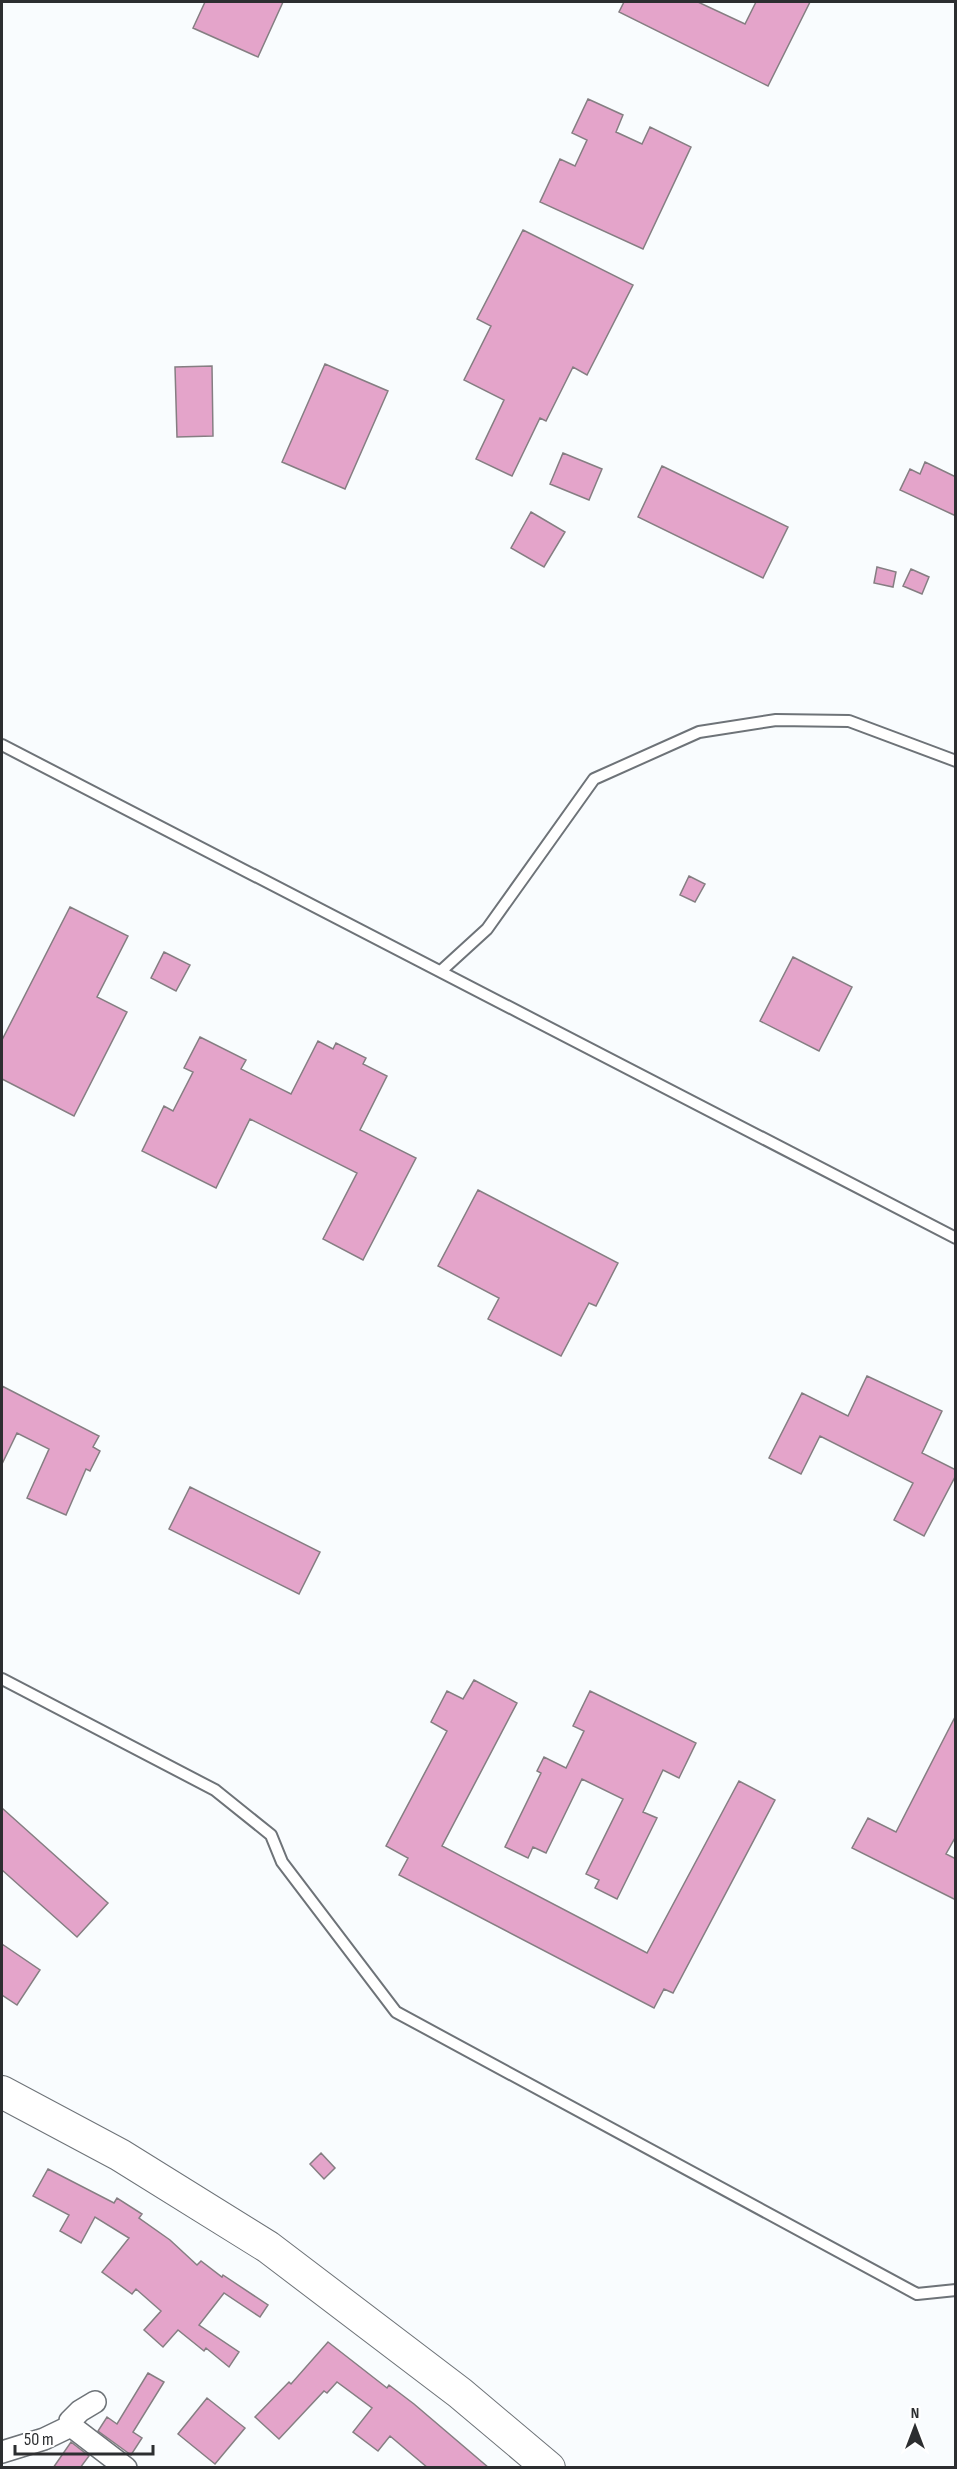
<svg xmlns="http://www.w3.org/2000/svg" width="957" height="2469" font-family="'Sofia Sans Condensed',sans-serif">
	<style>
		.building { fill: #e4a4ca; stroke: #857e82; stroke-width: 1.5 }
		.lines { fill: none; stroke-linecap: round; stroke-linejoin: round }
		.lane-casing { stroke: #6e7378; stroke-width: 14 }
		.street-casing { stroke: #6e7378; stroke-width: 24 }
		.secondary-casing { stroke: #6e7378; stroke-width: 34 }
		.lane { stroke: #fff; stroke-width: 10 }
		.street { stroke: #fff; stroke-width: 21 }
		.secondary { stroke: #fff; stroke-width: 32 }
	</style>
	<rect width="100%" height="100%" fill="#f9fcfe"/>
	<path class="building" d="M 205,2 L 283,2 L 258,57 L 193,28 Z
		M 624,2 L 698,2 L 745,24 L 756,2 L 810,2 L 768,86 L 619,12 Z
		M 588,99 L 623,115 L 616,132 L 642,144 L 650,127 L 691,147 L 643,249 L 540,202 L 560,159 L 575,166 L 587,140 L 572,133 Z
		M 523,230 L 633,285 L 587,375 L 573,367 L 546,421 L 540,418 L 512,476 L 476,459 L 504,400 L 464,380 L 491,326 L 477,319 Z
		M 325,364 L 388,391 L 345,489 L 282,462 Z
		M 212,366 L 213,436 L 177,437 L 175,367 Z
		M 563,453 L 602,469 L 589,500 L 550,484 Z
		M 925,462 L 956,477 L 956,516 L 900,490 L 910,469 L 920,474 Z
		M 662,466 L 788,527 L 763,578 L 638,517 Z
		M 531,512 L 565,532 L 544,567 L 511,548 Z
		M 877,567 L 896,572 L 893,587 L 874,583 Z
		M 911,569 L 929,577 L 922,594 L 903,586 Z
		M 689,876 L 705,884 L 695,902 L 680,895 Z
		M 70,907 L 128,936 L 97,997 L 127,1012 L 74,1116 L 2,1079 L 2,1040 Z
		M 164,952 L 190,965 L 176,991 L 151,978 Z
		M 793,957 L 852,987 L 819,1051 L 760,1021 Z
		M 200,1037 L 246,1060 L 241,1069 L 291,1094 L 318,1041 L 333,1049 L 336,1043 L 366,1058 L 363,1064 L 387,1076 L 360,1130 L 416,1158 L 363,1260 L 323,1239 L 357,1173 L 250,1119 L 216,1188 L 142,1151 L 164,1106 L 173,1111 L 193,1072 L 184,1068 Z
		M 478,1190 L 618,1263 L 596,1306 L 589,1303 L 561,1356 L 488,1319 L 499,1298 L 438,1266 Z
		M 867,1376 L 942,1411 L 922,1453 L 956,1470 L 956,1475 L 924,1536 L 894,1520 L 913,1483 L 820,1436 L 801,1474 L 769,1458 L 802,1393 L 848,1416 Z
		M 2,1386 L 99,1436 L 93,1447 L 100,1451 L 90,1471 L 86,1469 L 66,1515 L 27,1498 L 49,1449 L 17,1433 L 2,1464 Z
		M 190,1487 L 320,1552 L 299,1594 L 169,1529 Z
		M 474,1680 L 517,1703 L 442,1846 L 647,1953 L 739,1781 L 775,1800 L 673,1993 L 664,1989 L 654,2008 L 399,1875 L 408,1858 L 386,1846 L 447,1731 L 431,1722 L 447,1691 L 463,1699 Z
		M 590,1691 L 696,1743 L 679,1778 L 663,1770 L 643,1812 L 657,1818 L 617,1899 L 595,1888 L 599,1880 L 586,1874 L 623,1799 L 582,1779 L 546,1853 L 533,1847 L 528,1858 L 505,1847 L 541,1773 L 537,1771 L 544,1757 L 566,1768 L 584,1731 L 573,1726 Z
		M 956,1715 L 956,1836 L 946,1854 L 956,1859 L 956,1900 L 852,1848 L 868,1818 L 896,1832 Z
		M 2,1808 L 108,1903 L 77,1937 L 2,1870 Z
		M 2,1944 L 40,1970 L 17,2005 L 2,1995 Z
		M 321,2153 L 335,2168 L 324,2179 L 310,2164 Z
		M 48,2169 L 114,2203 L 117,2198 L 142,2214 L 139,2218 L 170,2240 L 197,2265 L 201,2261 L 222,2277 L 223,2275 L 268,2305 L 260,2317 L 224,2293 L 199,2325 L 239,2352 L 229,2367 L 206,2348 L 204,2351 L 178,2330 L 163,2347 L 144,2330 L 161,2311 L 136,2289 L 132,2294 L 102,2272 L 129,2238 L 95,2217 L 81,2243 L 60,2231 L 69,2215 L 33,2196 Z
		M 328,2342 L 387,2388 L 389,2385 L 414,2404 L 489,2468 L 428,2468 L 390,2436 L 378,2451 L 353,2432 L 372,2408 L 337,2382 L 327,2393 L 324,2391 L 279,2439 L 255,2417 L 289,2382 L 291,2384 Z
		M 148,2373 L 164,2382 L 133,2432 L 142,2438 L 131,2455 L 98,2431 L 107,2417 L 117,2424 Z
		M 207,2398 L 245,2428 L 215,2464 L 178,2434 Z
		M 71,2442 L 89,2456 L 80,2468 L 53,2468 Z"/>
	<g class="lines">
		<g class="lane-casing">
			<path id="lane" d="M 2,745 L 956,1238
				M 441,971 L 487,929 L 594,779 L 699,732 L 776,720 L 849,721 L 956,761
				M 2,1679 L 215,1790 L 271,1835 L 282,1862 L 396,2012 L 917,2294 L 956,2290"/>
		</g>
		<g class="street-casing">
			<path id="street" d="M 71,2426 L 126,2468
				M 2,2452 L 44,2439 L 71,2426 L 70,2421 L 80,2411 L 95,2402"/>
		</g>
		<g class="secondary-casing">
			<path id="secondary" d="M 2,2092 L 120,2155 L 268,2247 L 460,2393 L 549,2468"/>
		</g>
		<use href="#lane" class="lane"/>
		<use href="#street" class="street"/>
		<use href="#secondary" class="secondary"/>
	</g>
	<rect width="957" height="2469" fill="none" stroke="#2c2e30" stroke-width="6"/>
	<g transform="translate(915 2427)" stroke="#ffffff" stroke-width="4.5" paint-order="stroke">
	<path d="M0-4.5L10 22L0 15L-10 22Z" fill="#2c2e30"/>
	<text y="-9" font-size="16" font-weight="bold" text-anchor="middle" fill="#2c2e30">N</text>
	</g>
	<path d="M15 2445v9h138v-9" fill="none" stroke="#2c2e30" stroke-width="3"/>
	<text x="24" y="2445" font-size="18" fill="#2c2e30" stroke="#ffffff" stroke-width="4.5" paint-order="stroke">50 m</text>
</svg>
